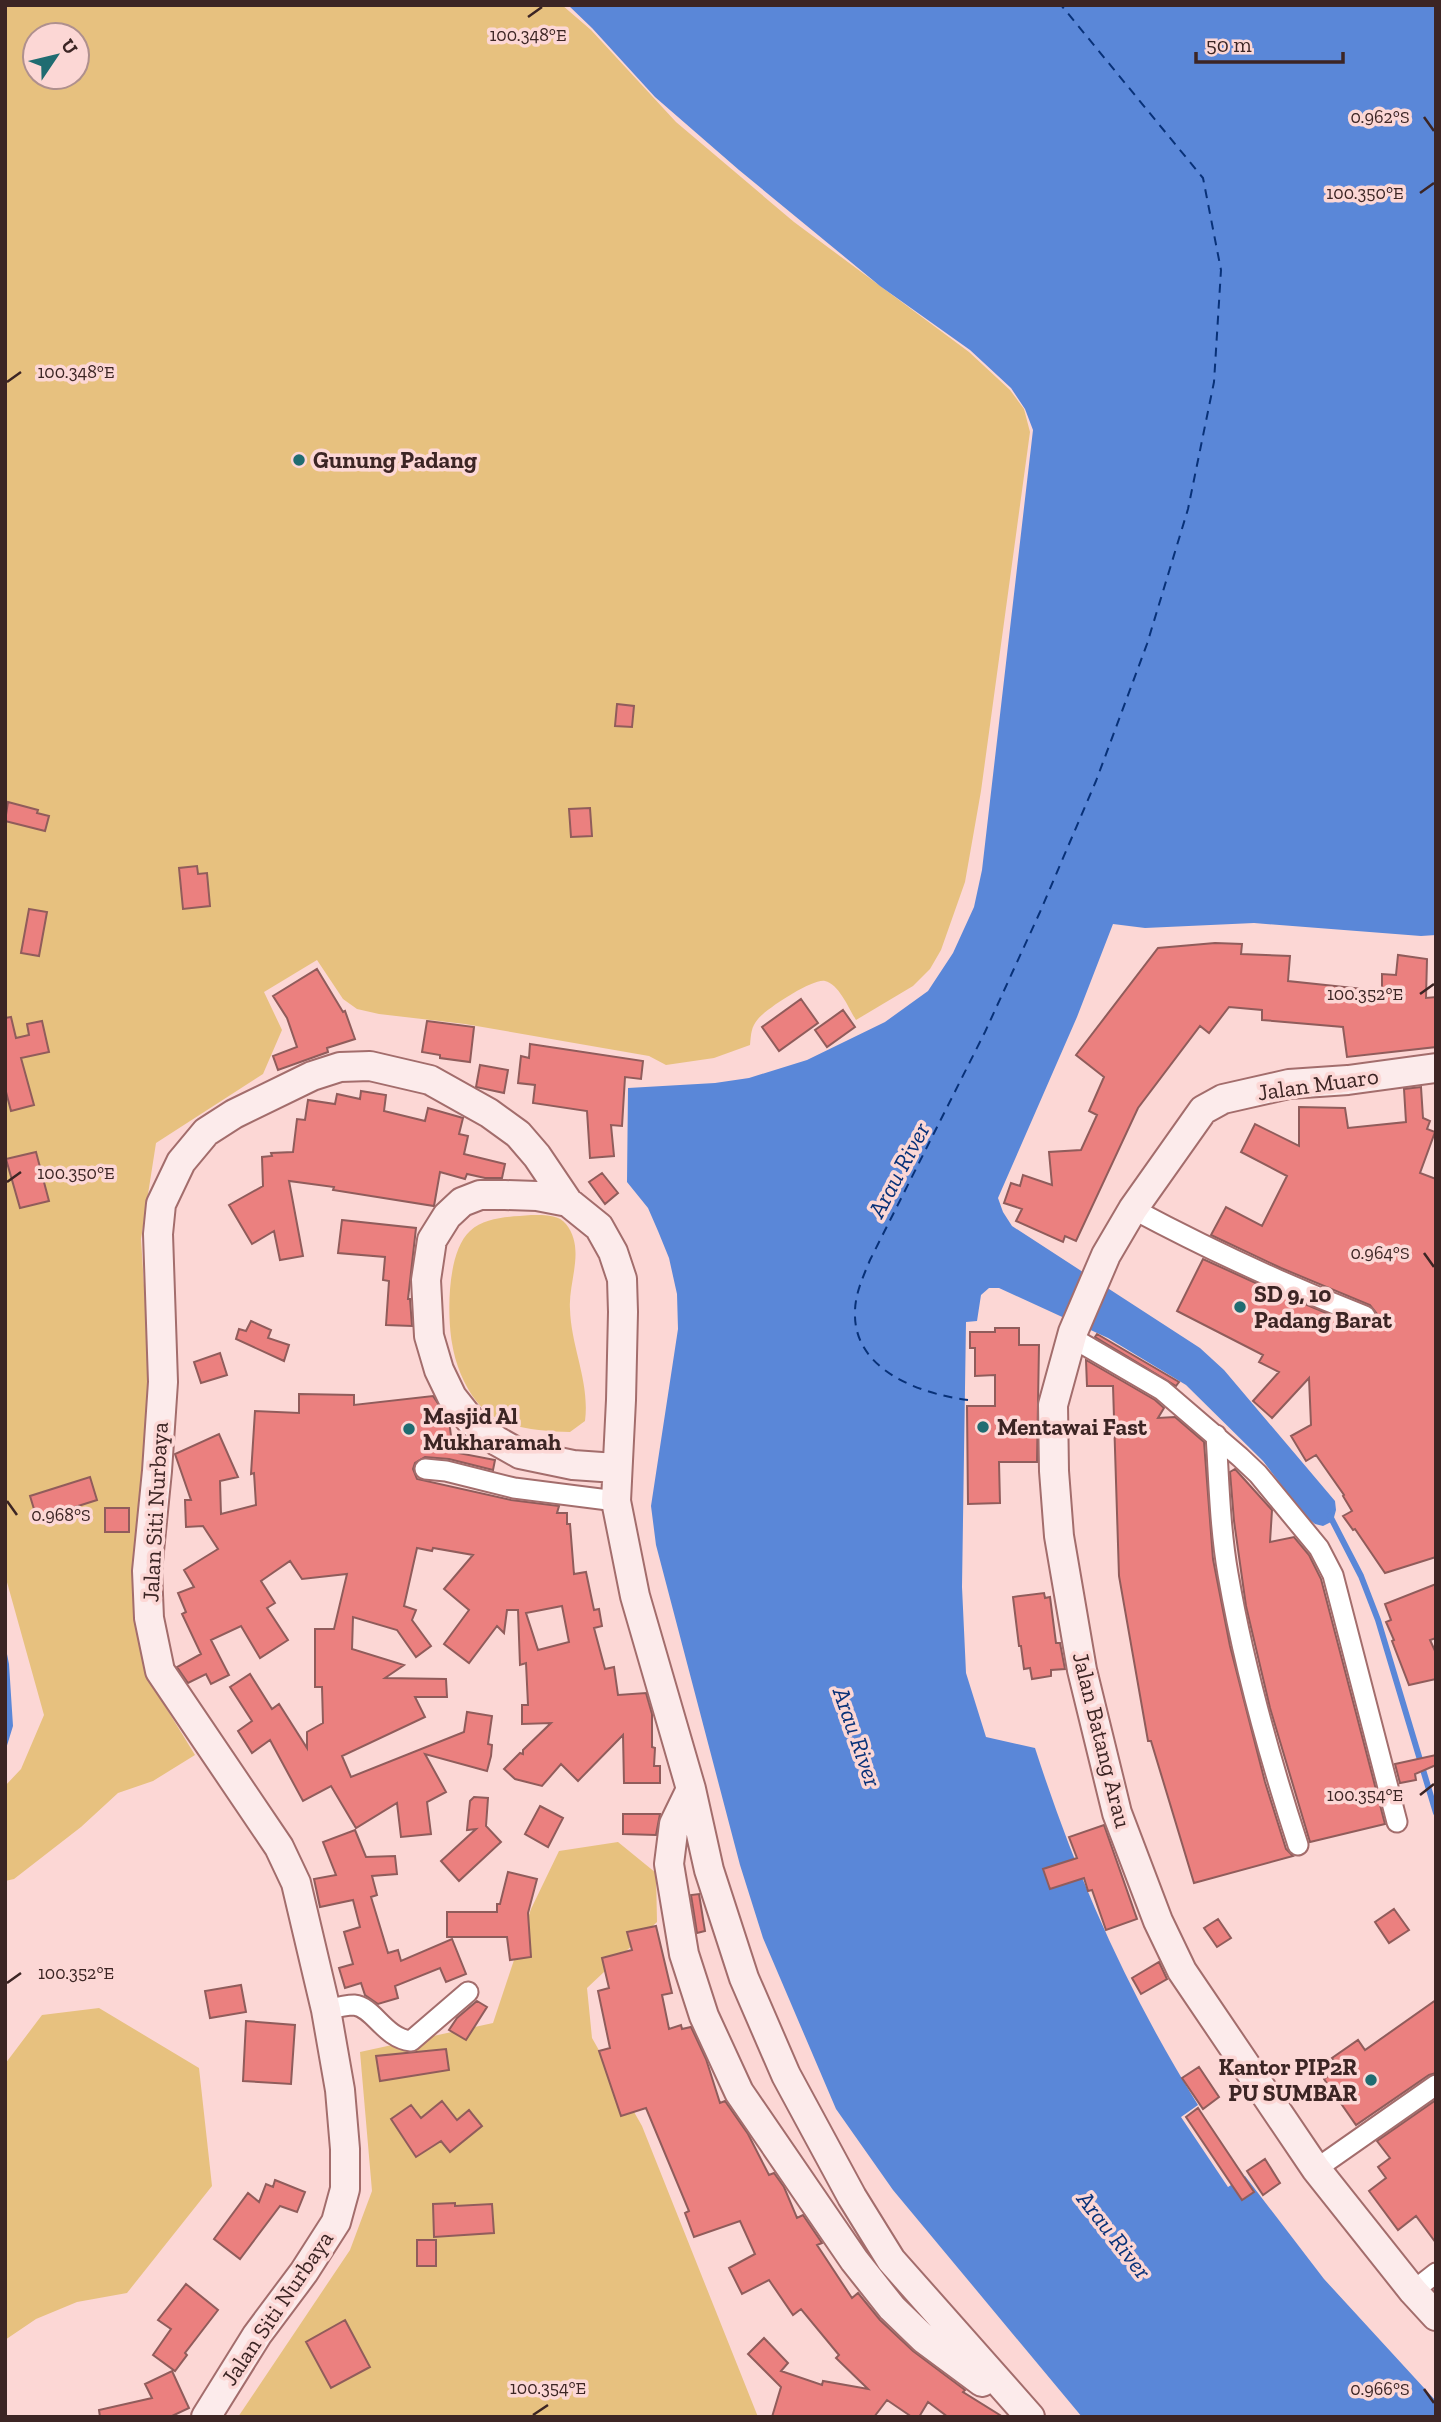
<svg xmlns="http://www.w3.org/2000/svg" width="1441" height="2422" viewBox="0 0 1441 2422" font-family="'Zilla Slab',serif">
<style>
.green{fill:#e7c17f;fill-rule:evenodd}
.water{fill:#5a87d8}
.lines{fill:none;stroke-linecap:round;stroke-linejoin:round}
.stream{stroke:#5a87d8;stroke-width:6}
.ferry{stroke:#083178;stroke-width:2;stroke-dasharray:9 7;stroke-linecap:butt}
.building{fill:#eb807f;stroke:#905c5b;stroke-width:2;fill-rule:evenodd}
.street-casing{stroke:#a36d6c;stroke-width:23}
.secondary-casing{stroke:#a36d6c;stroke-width:32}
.street{stroke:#fff;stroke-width:19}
.secondary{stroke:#fcebeb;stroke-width:28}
.ticks{fill:none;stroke:#3c2524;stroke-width:2.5}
.poi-dot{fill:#206c71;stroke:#fcd7d5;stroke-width:2.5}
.labels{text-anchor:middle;stroke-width:7;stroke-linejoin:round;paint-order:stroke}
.poi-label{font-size:23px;font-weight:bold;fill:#3c2524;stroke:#fcd7d5;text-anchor:start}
.street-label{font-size:23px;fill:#3c2524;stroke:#fcd7d5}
.water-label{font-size:24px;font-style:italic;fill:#083178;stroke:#fcd7d5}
.ticks-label{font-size:18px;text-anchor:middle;fill:#3c2524;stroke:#fcd7d5;stroke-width:7;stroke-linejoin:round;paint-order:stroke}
</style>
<rect width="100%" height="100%" fill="#fcd7d5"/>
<path class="green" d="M 5,5 L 562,5 L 591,30 L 676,122 L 794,222 L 969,352 L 1010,390 L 1024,409 L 1030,432 L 981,791 L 965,882 L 941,950 L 930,969 L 913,986 L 856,1020 C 849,1009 839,984 825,981 C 813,978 766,1009 758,1019 C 751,1027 751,1034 750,1045 L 714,1058 L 666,1065 L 649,1056 L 465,1024 L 379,1014 L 357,1009 L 343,999 L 317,960 L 264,992 L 282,1030 L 263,1074 L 156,1143 L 141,1239 L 149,1363 L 134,1595 L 149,1680 L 195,1755 L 153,1781 L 118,1793 L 81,1827 L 14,1879 L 5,1881 L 5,1786 L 21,1769 L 44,1715 L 5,1575 ZM 35,35 L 77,35 L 77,77 L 35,77 Z
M 531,1215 C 543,1215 558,1214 566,1224 C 586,1249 568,1282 570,1309 C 571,1347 590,1382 585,1421 L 570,1432 C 538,1431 499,1429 477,1402 C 464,1386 455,1363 452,1343 C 447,1314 447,1252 470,1231 C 486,1216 511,1217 531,1215 Z
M 618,1842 L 656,1873 L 657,1922 L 587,1988 L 592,2038 L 642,2126 L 758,2417 L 238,2417 L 350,2250 L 372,2191 L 360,2052 L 493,2023 L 531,1909 L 559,1851 Z
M 99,2008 L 199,2068 L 212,2186 L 127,2293 L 77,2302 L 36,2319 L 5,2340 L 5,2064 L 42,2015 Z"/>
<path class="water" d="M 568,5 L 1436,5 L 1436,935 L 1421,936 L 1254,923 L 1145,928 L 1113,924 L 1077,1017 L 998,1198 L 1003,1212 L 1012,1226 L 1200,1348 L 1224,1370 L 1335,1501 L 1336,1510 L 1333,1521 L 1323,1526 L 1315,1524 L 1305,1516 L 1263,1461 L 1186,1385 L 1108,1338 L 999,1288 L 989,1288 L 981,1295 L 977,1321 L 966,1322 L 962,1587 L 966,1673 L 986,1737 L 1035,1748 C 1076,1875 1127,1991 1198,2105 L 1181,2117 L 1228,2187 L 1245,2176 L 1324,2279 L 1436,2401 L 1436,2417 L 1082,2417 L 893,2190 L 836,2109 L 763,1938 L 740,1865 L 656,1545 L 651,1506 L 678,1329 L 677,1294 L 669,1258 L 658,1231 L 648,1208 L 627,1182 L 628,1088 L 715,1083 L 749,1078 L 807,1060 L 885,1022 L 928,991 L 953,953 L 974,907 L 982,870 L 1033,430 L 1025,409 L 1011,388 L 970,350 L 880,286 L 739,170 L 655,97 L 592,28 Z
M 5,1644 L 9,1664 L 13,1726 L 5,1752 Z"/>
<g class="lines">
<path class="stream" d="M 1330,1516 L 1361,1576 L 1378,1620 L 1436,1813"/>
<path class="ferry" d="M 968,1400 C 920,1394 853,1370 855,1312 C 855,1294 863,1277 870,1260 L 985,1032 L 1040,912 L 1096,781 L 1147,644 L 1188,509 L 1214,382 L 1221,270 L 1203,178 L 1061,5"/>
</g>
<path class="building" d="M 617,704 L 634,706 L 632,727 L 615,726 Z
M 8,802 L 38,810 L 37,813 L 49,816 L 45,831 L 5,821 Z
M 590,808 L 592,836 L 571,837 L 569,809 Z
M 197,866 L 198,874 L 207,873 L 210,906 L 183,909 L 179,868 Z
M 29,909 L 47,912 L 39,956 L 21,953 Z
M 1215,943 L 1242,944 L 1241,954 L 1290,956 L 1288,981 L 1382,991 L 1382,974 L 1396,975 L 1398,955 L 1427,959 L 1426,998 L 1436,997 L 1436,1047 L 1347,1057 L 1343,1027 L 1262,1020 L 1262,1010 L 1229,1007 L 1209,1033 L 1200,1026 L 1138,1108 L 1076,1241 L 1065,1236 L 1063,1242 L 1016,1221 L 1022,1209 L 1004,1203 L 1011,1183 L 1020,1186 L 1023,1175 L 1052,1185 L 1049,1152 L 1081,1150 L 1097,1115 L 1089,1111 L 1104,1077 L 1076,1055 L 1158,948 Z
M 317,969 L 343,1012 L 345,1011 L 355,1039 L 327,1048 L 328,1052 L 278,1070 L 273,1056 L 297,1047 L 287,1018 L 273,996 Z
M 801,999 L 818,1023 L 779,1051 L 762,1027 Z
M 843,1010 L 855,1027 L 827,1047 L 815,1030 Z
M 11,1017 L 16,1038 L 29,1035 L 27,1024 L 42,1021 L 49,1052 L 21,1058 L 34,1105 L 11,1111 L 5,1088 L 5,1018 Z
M 427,1021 L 474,1027 L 470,1062 L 440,1058 L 440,1055 L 422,1052 Z
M 530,1044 L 643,1061 L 641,1079 L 625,1077 L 622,1126 L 611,1125 L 614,1156 L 590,1158 L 587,1111 L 533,1103 L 535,1085 L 518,1083 L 521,1056 L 529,1058 Z
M 480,1065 L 508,1070 L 504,1093 L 476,1087 Z
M 1421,1087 L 1423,1118 L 1430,1121 L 1427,1129 L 1435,1132 L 1420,1173 L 1436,1179 L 1436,1557 L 1385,1573 L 1355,1529 L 1353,1530 L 1343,1516 L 1352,1511 L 1343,1496 L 1344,1495 L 1316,1455 L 1306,1461 L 1291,1436 L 1311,1425 L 1309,1378 L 1272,1418 L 1253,1401 L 1279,1372 L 1259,1362 L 1263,1355 L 1177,1311 L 1203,1259 L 1271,1290 L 1360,1327 L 1367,1328 L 1373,1325 L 1377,1314 L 1370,1305 L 1281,1268 L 1211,1235 L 1226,1207 L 1262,1226 L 1287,1176 L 1241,1152 L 1255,1124 L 1299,1146 L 1299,1107 L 1345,1108 L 1348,1128 L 1406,1122 L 1404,1089 Z
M 361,1091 L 386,1095 L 384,1111 L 425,1121 L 428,1108 L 463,1118 L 459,1134 L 468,1136 L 464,1154 L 505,1164 L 502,1178 L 485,1178 L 467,1174 L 465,1179 L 440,1172 L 434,1206 L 333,1190 L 334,1187 L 289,1181 L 303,1256 L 280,1260 L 274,1231 L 252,1244 L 229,1205 L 263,1186 L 262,1157 L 272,1156 L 271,1153 L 293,1152 L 297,1119 L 305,1120 L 308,1100 L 335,1104 L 337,1094 L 360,1099 Z
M 36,1152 L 49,1201 L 20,1208 L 6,1159 Z
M 602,1173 L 618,1193 L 605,1204 L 589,1182 Z
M 342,1220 L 416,1228 L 408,1299 L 410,1299 L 412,1326 L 386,1325 L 389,1281 L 383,1280 L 385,1257 L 338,1253 Z
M 251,1321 L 271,1330 L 268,1338 L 289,1345 L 284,1361 L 236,1339 L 239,1329 L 246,1331 Z
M 995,1328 L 1019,1328 L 1019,1345 L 1039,1345 L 1037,1462 L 999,1462 L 1000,1503 L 968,1504 L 967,1406 L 995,1406 L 995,1375 L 975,1376 L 975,1348 L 970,1348 L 970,1332 L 995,1332 Z
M 1097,1334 L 1179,1382 L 1176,1386 L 1095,1337 Z
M 220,1353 L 227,1375 L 201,1383 L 194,1362 Z
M 1086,1360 L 1155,1400 L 1164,1408 L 1158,1418 L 1175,1417 L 1204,1442 L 1213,1559 L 1230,1646 L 1265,1782 L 1286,1849 L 1293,1856 L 1194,1883 L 1151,1741 L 1148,1741 L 1119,1576 L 1113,1386 L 1087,1386 Z
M 299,1394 L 354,1395 L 354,1405 L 433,1396 L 449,1420 L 453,1452 L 495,1460 L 493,1470 L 449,1459 L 425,1457 L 415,1463 L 413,1469 L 417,1479 L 511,1500 L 559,1506 L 557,1513 L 567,1513 L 567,1524 L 570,1524 L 574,1574 L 586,1572 L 594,1610 L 599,1609 L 602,1626 L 594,1628 L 605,1669 L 614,1667 L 618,1695 L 646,1693 L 652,1714 L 652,1747 L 655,1748 L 654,1766 L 660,1766 L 660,1783 L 624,1783 L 623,1735 L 578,1781 L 561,1764 L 542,1786 L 515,1779 L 504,1769 L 520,1753 L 523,1754 L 523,1750 L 551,1723 L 522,1724 L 522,1705 L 528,1705 L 526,1663 L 520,1665 L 518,1610 L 507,1610 L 504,1633 L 497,1626 L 469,1663 L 444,1644 L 469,1610 L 444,1589 L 473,1555 L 433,1548 L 432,1551 L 417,1548 L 404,1606 L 416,1610 L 412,1620 L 431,1646 L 416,1657 L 397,1630 L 353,1617 L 352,1649 L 404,1665 L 385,1678 L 446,1679 L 447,1697 L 415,1697 L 425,1717 L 342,1756 L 351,1777 L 464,1732 L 467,1712 L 492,1716 L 488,1744 L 492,1745 L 491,1756 L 487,1771 L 425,1754 L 446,1792 L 427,1802 L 431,1834 L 401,1837 L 397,1803 L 356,1828 L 331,1786 L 303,1801 L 270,1740 L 252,1753 L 238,1731 L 252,1721 L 230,1687 L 250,1674 L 272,1709 L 279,1704 L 307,1748 L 307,1732 L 323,1723 L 322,1687 L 315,1687 L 315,1629 L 334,1629 L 347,1574 L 302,1579 L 290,1561 L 261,1581 L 275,1603 L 267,1608 L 288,1640 L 260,1658 L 241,1626 L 211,1640 L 229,1675 L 211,1684 L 206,1674 L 188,1683 L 177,1667 L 201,1654 L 182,1614 L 186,1612 L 178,1593 L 194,1587 L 184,1570 L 218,1549 L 203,1526 L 186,1527 L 185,1500 L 191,1500 L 175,1454 L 219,1434 L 238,1477 L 220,1481 L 221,1514 L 256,1505 L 254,1473 L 251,1474 L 255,1411 L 299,1413 ZM 562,1606 L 569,1642 L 538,1650 L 526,1613 Z
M 1235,1469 L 1272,1510 L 1270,1542 L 1294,1537 L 1309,1555 L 1321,1579 L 1385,1824 L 1310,1842 L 1270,1708 L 1246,1606 L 1234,1521 L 1230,1472 Z
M 90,1477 L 97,1500 L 37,1519 L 30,1496 Z
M 105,1508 L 129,1508 L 129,1532 L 105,1532 Z
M 1436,1584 L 1436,1638 L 1430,1640 L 1436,1653 L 1436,1679 L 1409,1685 L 1392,1641 L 1394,1640 L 1386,1622 L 1391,1620 L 1385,1604 Z
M 1044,1593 L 1045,1598 L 1050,1597 L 1056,1643 L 1060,1643 L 1065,1669 L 1051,1670 L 1051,1676 L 1032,1679 L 1030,1668 L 1024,1669 L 1021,1646 L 1019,1646 L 1013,1597 Z
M 1436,1755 L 1436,1765 L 1415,1774 L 1416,1780 L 1400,1783 L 1395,1764 Z
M 474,1797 L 488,1798 L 486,1826 L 501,1842 L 459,1881 L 441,1861 L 476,1829 L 467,1830 L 470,1801 Z
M 540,1806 L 563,1818 L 548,1847 L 525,1834 Z
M 623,1814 L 660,1814 L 656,1835 L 623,1834 Z
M 1104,1825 L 1137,1919 L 1106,1930 L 1092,1890 L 1088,1891 L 1084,1878 L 1050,1889 L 1043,1869 L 1077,1858 L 1069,1837 Z
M 355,1830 L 366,1857 L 395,1856 L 397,1874 L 372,1876 L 377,1895 L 371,1897 L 388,1953 L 398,1950 L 401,1961 L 452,1939 L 466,1974 L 446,1982 L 440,1968 L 395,1986 L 398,1998 L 378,2004 L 365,1995 L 361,1983 L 345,1988 L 339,1968 L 353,1964 L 344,1932 L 360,1927 L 353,1900 L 320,1907 L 314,1879 L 336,1875 L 323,1842 Z
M 508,1872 L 537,1879 L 528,1913 L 531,1957 L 510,1960 L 507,1937 L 447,1937 L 447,1912 L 497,1912 L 497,1904 L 500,1904 Z
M 699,1894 L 705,1931 L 697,1933 L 691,1895 Z
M 1394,1909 L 1409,1930 L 1389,1943 L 1375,1922 Z
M 1218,1919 L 1231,1938 L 1217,1947 L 1204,1928 Z
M 656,1926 L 672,1993 L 662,1995 L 669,2029 L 681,2025 L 682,2029 L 691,2027 L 706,2059 L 720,2103 L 725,2101 L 748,2134 L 769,2175 L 774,2173 L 784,2187 L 797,2218 L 803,2215 L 822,2243 L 817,2245 L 852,2298 L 858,2293 L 880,2320 L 913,2351 L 965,2390 L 963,2392 L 1003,2417 L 948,2417 L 928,2402 L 919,2417 L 912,2417 L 887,2400 L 874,2417 L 772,2417 L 781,2387 L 748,2354 L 764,2338 L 788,2363 L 781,2371 L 822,2385 L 823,2381 L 868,2389 L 836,2358 L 839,2355 L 801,2309 L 793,2315 L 769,2280 L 742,2294 L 729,2268 L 755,2254 L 740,2221 L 694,2237 L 685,2213 L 689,2211 L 646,2108 L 621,2116 L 599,2051 L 610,2048 L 598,1991 L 609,1988 L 602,1958 L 632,1950 L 627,1932 Z
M 1159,1962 L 1167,1979 L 1141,1994 L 1132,1978 Z
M 241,1985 L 246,2012 L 210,2018 L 205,1991 Z
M 1436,2000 L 1436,2073 L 1429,2075 L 1356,2125 L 1324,2079 L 1339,2068 L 1332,2058 L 1358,2040 L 1365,2050 Z
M 477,2001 L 487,2007 L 466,2040 L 449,2030 L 457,2018 Z
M 246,2021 L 295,2025 L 291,2084 L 243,2081 Z
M 446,2049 L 449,2070 L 380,2081 L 376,2056 Z
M 1199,2067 L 1219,2097 L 1203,2109 L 1182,2078 Z
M 1436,2100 L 1436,2243 L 1416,2216 L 1398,2230 L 1369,2191 L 1386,2178 L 1378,2167 L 1390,2158 L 1377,2141 Z
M 442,2101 L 457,2120 L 469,2110 L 482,2126 L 450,2152 L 441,2141 L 416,2157 L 391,2119 L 411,2105 L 421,2118 Z
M 1198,2108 L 1254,2192 L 1242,2200 L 1186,2117 Z
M 1265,2159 L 1280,2183 L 1263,2195 L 1247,2171 Z
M 275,2180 L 305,2192 L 297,2212 L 280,2206 L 240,2259 L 214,2239 L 248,2193 L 259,2202 L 266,2184 L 273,2187 Z
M 455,2203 L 455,2206 L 492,2204 L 494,2233 L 434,2237 L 433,2204 Z
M 417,2240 L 436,2240 L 436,2266 L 417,2266 Z
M 186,2284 L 218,2310 L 185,2353 L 187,2355 L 175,2371 L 153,2355 L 171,2329 L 158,2320 Z
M 345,2320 L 370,2367 L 331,2388 L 306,2342 Z
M 172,2371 L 189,2408 L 170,2417 L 100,2417 L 99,2410 L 152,2398 L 145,2384 Z"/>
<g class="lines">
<g class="street-casing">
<path id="street" d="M 1133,1209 C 1208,1249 1285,1285 1365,1316
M 1071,1337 L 1162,1390 L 1240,1457 L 1258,1474 L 1319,1548 L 1333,1575 L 1397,1822
M 1216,1435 C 1219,1481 1220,1529 1228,1574 C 1244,1667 1269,1756 1298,1845
M 425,1469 L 446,1471 L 514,1488 L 616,1501
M 326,2010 C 334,2008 345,2005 354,2005 C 374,2007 384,2038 411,2041 L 468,1992
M 1316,2169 L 1436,2085
M 1413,2291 L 1436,2273"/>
</g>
<g class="secondary-casing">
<path id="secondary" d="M 1436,1068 L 1348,1080 L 1289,1084 L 1223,1099 L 1203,1110 L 1133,1209 L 1106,1255 L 1073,1332 L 1053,1405 L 1054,1471 L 1059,1536 L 1082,1670 L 1117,1813 L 1158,1921 L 1182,1971 L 1316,2169 L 1413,2291 L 1436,2316
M 616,1468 L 573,1465 L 520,1454 L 497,1441 L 471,1421 L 452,1397 L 439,1370 L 429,1336 L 426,1280 L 432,1240 L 447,1216 L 462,1202 L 480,1195 L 505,1195 L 537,1196 L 568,1202 L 599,1227 L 613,1252 L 622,1279 L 623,1312 L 621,1400 L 616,1501 L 635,1596 L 691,1789 L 709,1870 L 744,1978 L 786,2075 L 852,2197 L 891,2260 L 1030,2417
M 691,1789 L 674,1824 L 669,1864 L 684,1954 L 704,2016 L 739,2092 L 854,2260 L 892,2308 L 924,2339 L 982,2382
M 206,2417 L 257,2335 L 304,2272 L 336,2222 L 345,2189 L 345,2149 L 340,2090 L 326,2010 L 296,1883 L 279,1847 L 160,1671 L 149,1618 L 147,1571 L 157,1471 L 163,1382 L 158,1234 L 161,1204 L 181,1162 L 206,1132 L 234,1114 L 312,1076 L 340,1067 L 370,1066 L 430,1080 L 489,1113 L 518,1134 L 537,1156 L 568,1202"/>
</g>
<use href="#street" class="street"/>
<use href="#secondary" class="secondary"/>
</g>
<path class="ticks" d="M 528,17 L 542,7M 1424,117 L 1434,131M 1420,193 L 1434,183M 7,382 L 21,372M 1420,994 L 1434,984M 7,1182 L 21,1172M 1424,1253 L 1434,1267M 7,1501 L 17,1515M 1420,1795 L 1434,1784M 7,1983 L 21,1973M 1424,2389 L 1434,2403M 533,2415 L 548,2405"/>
<g class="poi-dot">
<circle cx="299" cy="460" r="7"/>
<circle cx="1240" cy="1307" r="7"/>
<circle cx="983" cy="1427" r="7"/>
<circle cx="409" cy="1429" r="7"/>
<circle cx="1371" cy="2080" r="7"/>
</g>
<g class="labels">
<g class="poi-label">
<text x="313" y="468">Gunung Padang</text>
<text x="1254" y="1302">SD 9, 10<tspan x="1254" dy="26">Padang Barat</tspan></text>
<text x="423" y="1424">Masjid Al<tspan x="423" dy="26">Mukharamah</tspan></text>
<text x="997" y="1435">Mentawai Fast</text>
<text x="1357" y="2075" text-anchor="end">Kantor PIP2R<tspan x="1357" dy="26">PU SUMBAR</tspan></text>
</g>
<g class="street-label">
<text transform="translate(1318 1084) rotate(-8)" y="8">Jalan Muaro</text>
<text transform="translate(155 1512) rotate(-87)" y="8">Jalan Siti Nurbaya</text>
<text transform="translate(1102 1740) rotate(76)" y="8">Jalan Batang Arau</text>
<text transform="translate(277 2308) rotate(-56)" y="8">Jalan Siti Nurbaya</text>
</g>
<g class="water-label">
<text transform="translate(899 1170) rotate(-62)" y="8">Arau River</text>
<text transform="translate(857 1737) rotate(71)" y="8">Arau River</text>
<text transform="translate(1114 2235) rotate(52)" y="8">Arau River</text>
</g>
</g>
<g class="ticks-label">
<text x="528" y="41">100.348°E</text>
<text x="1380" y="123">0.962°S</text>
<text x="1365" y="199">100.350°E</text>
<text x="76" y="378">100.348°E</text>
<text x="1365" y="1000">100.352°E</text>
<text x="76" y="1179">100.350°E</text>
<text x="1380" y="1259">0.964°S</text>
<text x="61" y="1521">0.968°S</text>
<text x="1365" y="1801">100.354°E</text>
<text x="76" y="1979">100.352°E</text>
<text x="548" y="2394">100.354°E</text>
<text x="1380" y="2395">0.966°S</text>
</g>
<rect width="1441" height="2422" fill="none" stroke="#3c2524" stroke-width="14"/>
<g transform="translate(56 56) rotate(55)"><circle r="33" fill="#fcd7d5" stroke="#af908e" stroke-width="2"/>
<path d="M0-5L12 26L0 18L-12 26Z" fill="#206c71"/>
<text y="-10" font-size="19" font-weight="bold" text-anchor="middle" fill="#3c2524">U</text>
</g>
<path d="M1196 52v10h147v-10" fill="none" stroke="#3c2524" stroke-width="3.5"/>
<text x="1206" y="52" font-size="21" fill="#3c2524" stroke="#fcd7d5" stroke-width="5" paint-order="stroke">50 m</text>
</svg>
